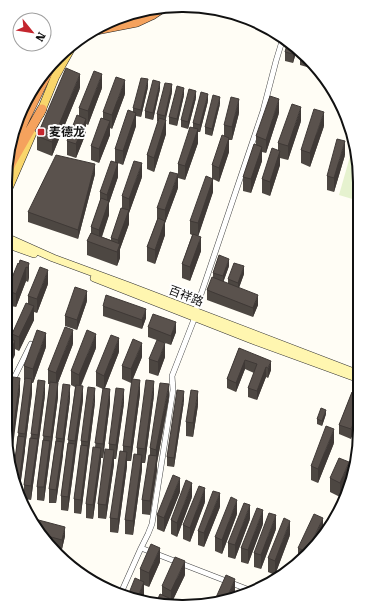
<svg xmlns="http://www.w3.org/2000/svg" width="365" height="612" viewBox="0 0 365 612" font-family="'Roboto Serif','Noto Sans SC',serif">
<style>
.pitch{fill:#e6f2cf}
.lines{fill:none;stroke-linecap:round;stroke-linejoin:round}
.street-casing{stroke:#444;stroke-width:6}
.secondary-casing{stroke:#333;stroke-width:8}
.primary-casing{stroke:#222;stroke-width:9}
.highway-casing{stroke:#222;stroke-width:10}
.street{stroke:#fff;stroke-width:5}
.secondary{stroke:#fff6b0;stroke-width:7}
.primary{stroke:#f9d66b;stroke-width:8}
.highway{stroke:#f5a25d;stroke-width:9}
.wall{fill:#4d4742}
.shaded-wall{fill:#3f3936}
.building{fill:#5a524d;stroke:#3f3936}
.poi-dot{fill:#c4262e;stroke:#fff;stroke-width:1.5}
.labels{text-anchor:middle;stroke-width:4;stroke-linejoin:round;paint-order:stroke}
.poi-label{font-size:12px;font-weight:bold;fill:#111;stroke:#fff;text-anchor:start}
.street-label{font-size:12px;fill:#111;stroke:#fff}
.rim{fill:none;stroke:#111;stroke-width:2}
</style>
<rect width="100%" height="100%" fill="#fffdf5"/>
<path class="pitch" d="M 351,153 L 355,154 L 360,171 L 359,201 L 339,195 Z"/>
<g class="lines">
<g class="street-casing">
<path id="street" d="M 5,385 L 10,386 L 31,344
M 141,548 L 148,534 L 152,524 L 173,390 L 172,376 L 195,317 L 195,312 L 263,111 L 276,61 L 283,38
M 120,595 L 141,548 L 252,591"/>
</g>
<g class="secondary-casing">
<path id="secondary" d="M 6,237 L 53,258 L 129,286 L 359,374
M 6,244 L 34,254
M 94,278 L 252,340 L 359,379"/>
</g>
<g class="primary-casing">
<path id="primary" d="M 40,114 L 55,77 L 70,50
M 6,194 L 32,134"/>
</g>
<g class="highway-casing">
<path id="highway" d="M 91,31 L 137,22 L 152,15 L 164,7
M 18,116 L 19,114
M 6,160 L 27,115 L 51,66
M 6,174 L 13,160 L 42,109"/>
</g>
<use href="#street" class="street"/>
<use href="#secondary" class="secondary"/>
<use href="#primary" class="primary"/>
<use href="#highway" class="highway"/>
</g>
<path class="wall" d="M 290,42 L 297,49 L 293,63 L 285,61 L 285,52 Z
M 301,53 L 308,62 L 307,67 L 300,65 L 300,56 Z
M 148,87 L 141,117 L 136,116 L 136,126 L 123,165 L 118,163 L 118,177 L 109,203 L 109,215 L 102,237 L 111,240 L 111,238 L 122,208 L 122,196 L 142,177 L 129,213 L 129,224 L 120,249 L 120,258 L 117,266 L 87,255 L 87,241 L 91,233 L 91,227 L 100,201 L 100,192 L 115,162 L 115,149 L 133,112 L 133,108 Z
M 80,88 L 52,156 L 37,150 L 37,136 Z
M 102,88 L 88,125 L 86,124 L 86,133 L 76,158 L 67,155 L 67,141 L 79,116 L 79,108 Z
M 160,89 L 153,120 L 145,118 L 145,111 Z
M 172,92 L 165,120 L 166,134 L 154,172 L 147,169 L 147,155 L 158,122 L 157,121 L 157,114 Z
M 125,94 L 112,129 L 110,128 L 110,135 L 99,163 L 91,160 L 91,146 L 103,118 L 103,112 Z
M 184,95 L 177,126 L 169,124 L 169,117 Z
M 196,98 L 188,129 L 181,127 L 181,120 Z
M 208,101 L 200,132 L 198,132 L 198,143 L 185,180 L 178,178 L 178,164 L 193,128 L 193,123 Z
M 220,104 L 212,136 L 205,134 L 205,127 Z
M 239,113 L 232,140 L 229,140 L 229,152 L 219,182 L 213,179 L 213,192 L 198,236 L 201,251 L 190,281 L 182,278 L 182,264 L 192,235 L 190,234 L 190,221 L 212,178 L 212,165 L 224,136 L 224,125 Z
M 279,113 L 266,153 L 262,152 L 262,161 L 251,193 L 243,191 L 243,177 L 256,145 L 256,136 Z
M 301,121 L 288,160 L 280,158 L 280,165 L 270,196 L 262,193 L 262,179 L 278,150 L 278,143 Z
M 324,126 L 310,167 L 301,163 L 301,150 Z
M 345,155 L 334,192 L 327,190 L 327,176 Z
M 95,174 L 78,239 L 28,222 L 28,212 Z
M 178,188 L 165,223 L 165,235 L 155,264 L 147,261 L 147,247 L 157,220 L 157,208 Z
M 6,251 L 9,257 L 11,271 L 9,277 L 6,276 Z
M 29,263 L 29,277 L 28,282 L 26,281 L 16,307 L 11,306 L 11,317 L 7,302 L 7,290 Z
M 229,266 L 223,282 L 228,284 L 228,279 L 244,274 L 239,288 L 258,305 L 253,317 L 207,300 L 207,290 L 213,278 L 213,273 Z
M 48,284 L 37,313 L 34,312 L 34,320 L 19,351 L 15,349 L 15,355 L 12,339 L 12,334 L 28,304 L 28,296 Z
M 87,301 L 77,330 L 65,326 L 65,316 Z
M 103,306 L 146,318 L 142,329 L 103,316 Z
M 148,327 L 176,332 L 171,345 L 148,337 Z
M 73,344 L 58,383 L 58,397 L 44,501 L 37,500 L 37,487 L 50,384 L 48,384 L 48,370 Z
M 46,347 L 33,383 L 32,383 L 32,393 L 19,495 L 14,486 L 13,475 L 25,380 L 24,380 L 24,366 Z
M 96,348 L 81,386 L 83,400 L 68,511 L 61,510 L 61,496 L 68,443 L 75,387 L 71,385 L 71,371 Z
M 239,348 L 271,370 L 268,378 L 266,377 L 257,400 L 248,397 L 248,388 L 254,373 L 245,369 L 236,392 L 227,388 L 227,379 Z
M 119,352 L 105,388 L 110,403 L 103,458 L 101,458 L 93,519 L 86,518 L 86,504 L 95,447 L 103,389 L 96,386 L 96,372 Z
M 142,357 L 133,379 L 140,394 L 131,461 L 127,461 L 127,466 L 118,533 L 110,532 L 110,518 L 123,451 L 123,446 L 132,381 L 131,383 L 122,379 L 122,366 Z
M 165,357 L 158,376 L 149,373 L 149,359 Z
M 20,392 L 12,446 L 11,464 L 5,431 Z
M 352,392 L 351,439 L 339,434 L 339,425 Z
M 45,395 L 31,500 L 24,499 L 24,485 L 31,434 Z
M 154,395 L 145,463 L 142,463 L 142,469 L 133,535 L 125,534 L 125,520 L 137,454 L 137,448 Z
M 169,398 L 157,463 L 157,470 L 150,515 L 142,514 L 142,500 L 150,456 L 150,448 Z
M 70,399 L 56,503 L 49,503 L 49,489 L 56,438 Z
M 184,401 L 174,467 L 167,466 L 167,457 Z
M 95,402 L 81,514 L 74,513 L 74,499 L 81,447 L 81,441 Z
M 124,403 L 116,459 L 114,459 L 114,464 L 106,519 L 98,518 L 98,504 L 109,450 L 109,444 Z
M 198,405 L 193,437 L 186,436 L 186,422 Z
M 326,414 L 322,426 L 317,424 L 317,419 Z
M 334,443 L 318,483 L 311,480 L 311,466 Z
M 349,476 L 340,497 L 330,492 L 330,478 Z
M 180,492 L 164,532 L 157,529 L 157,515 Z
M 192,497 L 177,537 L 171,534 L 171,520 Z
M 205,502 L 190,542 L 183,539 L 183,525 Z
M 220,507 L 204,547 L 198,545 L 198,531 Z
M 237,514 L 222,554 L 215,551 L 215,537 Z
M 31,518 L 65,536 L 62,549 L 51,547 L 42,537 Z
M 250,519 L 235,559 L 228,557 L 228,543 Z
M 263,524 L 248,564 L 241,562 L 241,548 Z
M 276,529 L 261,569 L 254,567 L 254,553 Z
M 323,532 L 318,543 L 299,562 L 298,562 L 298,548 Z
M 290,535 L 275,575 L 268,572 L 268,558 Z
M 160,562 L 149,587 L 144,585 L 144,596 L 140,580 L 140,569 Z
M 185,575 L 171,604 L 169,604 L 169,605 L 162,595 L 162,586 Z"/>
<path class="shaded-wall" d="M 295,47 L 297,49 L 293,63 L 293,54 Z
M 80,74 L 80,88 L 52,156 L 52,142 Z
M 102,74 L 102,88 L 88,125 L 88,111 Z
M 148,79 L 148,87 L 141,117 L 141,110 Z
M 125,80 L 125,94 L 112,129 L 112,115 Z
M 160,82 L 160,89 L 153,120 L 153,113 Z
M 172,84 L 172,92 L 165,123 L 165,116 Z
M 184,88 L 184,95 L 177,126 L 177,119 Z
M 196,91 L 196,98 L 188,129 L 188,122 Z
M 208,94 L 208,101 L 200,132 L 200,125 Z
M 220,97 L 220,104 L 212,136 L 212,129 Z
M 239,99 L 239,113 L 232,140 L 232,127 Z
M 279,99 L 279,113 L 266,153 L 266,140 Z
M 301,107 L 301,121 L 288,160 L 288,146 Z
M 324,112 L 324,126 L 310,167 L 310,153 Z
M 136,113 L 136,126 L 123,165 L 123,151 Z
M 86,119 L 86,133 L 76,158 L 76,144 Z
M 166,120 L 166,134 L 154,172 L 154,158 Z
M 110,121 L 110,135 L 99,163 L 99,149 Z
M 198,129 L 198,143 L 185,180 L 185,166 Z
M 229,138 L 229,152 L 219,182 L 219,168 Z
M 345,141 L 345,155 L 334,192 L 334,178 Z
M 262,147 L 262,161 L 251,193 L 251,179 Z
M 280,151 L 280,165 L 270,196 L 270,182 Z
M 118,163 L 118,177 L 109,203 L 109,215 L 99,244 L 99,230 L 107,207 L 107,195 Z
M 142,163 L 142,177 L 129,213 L 129,199 Z
M 95,164 L 95,174 L 78,239 L 78,230 Z
M 178,174 L 178,188 L 165,223 L 165,235 L 155,264 L 155,250 L 165,222 L 165,210 Z
M 213,179 L 213,192 L 198,237 L 198,223 Z
M 129,210 L 129,224 L 120,249 L 120,258 L 117,266 L 117,252 L 118,248 L 118,240 Z
M 201,237 L 201,251 L 190,281 L 190,267 Z
M 9,252 L 9,262 L 11,257 L 11,271 L 9,277 L 9,263 L 7,256 Z
M 229,259 L 229,266 L 223,283 L 223,276 Z
M 29,263 L 29,277 L 28,282 L 28,268 Z
M 244,266 L 244,274 L 238,290 L 238,283 Z
M 26,267 L 26,281 L 16,307 L 16,294 Z
M 48,270 L 48,284 L 37,313 L 37,299 Z
M 87,291 L 87,301 L 77,330 L 77,320 Z
M 258,295 L 258,305 L 253,317 L 253,308 Z
M 11,303 L 11,317 L 6,330 L 6,316 Z
M 34,306 L 34,320 L 19,351 L 19,337 Z
M 146,309 L 146,318 L 142,329 L 142,320 Z
M 176,322 L 176,332 L 171,345 L 171,336 Z
M 73,330 L 73,344 L 58,383 L 58,397 L 51,451 L 51,437 L 56,387 L 56,373 Z
M 46,333 L 46,347 L 33,383 L 33,369 Z
M 96,334 L 96,348 L 79,389 L 79,375 Z
M 119,338 L 119,352 L 104,390 L 104,376 Z
M 15,341 L 15,355 L 5,376 L 5,362 Z
M 142,343 L 142,357 L 131,383 L 131,369 Z
M 165,343 L 165,357 L 158,376 L 158,362 Z
M 245,360 L 245,369 L 236,392 L 236,383 Z
M 271,361 L 271,370 L 268,378 L 268,368 Z
M 266,367 L 266,377 L 257,400 L 257,391 Z
M 20,378 L 20,392 L 13,446 L 13,432 Z
M 32,379 L 32,393 L 25,448 L 25,434 Z
M 140,380 L 140,394 L 131,461 L 131,447 Z
M 45,381 L 45,395 L 31,500 L 31,486 Z
M 154,381 L 154,395 L 145,463 L 145,449 Z
M 169,384 L 169,398 L 157,463 L 157,470 L 150,515 L 150,501 L 156,458 L 156,450 Z
M 70,385 L 70,399 L 63,453 L 63,439 Z
M 83,386 L 83,400 L 75,455 L 75,441 Z
M 95,388 L 95,402 L 81,514 L 81,500 Z
M 110,389 L 110,403 L 103,458 L 103,444 Z
M 124,389 L 124,403 L 116,459 L 116,445 Z
M 184,391 L 184,401 L 174,467 L 174,458 Z
M 198,391 L 198,405 L 193,437 L 193,423 Z
M 359,409 L 359,419 L 351,439 L 351,429 Z
M 326,410 L 326,414 L 322,426 L 322,421 Z
M 334,429 L 334,443 L 318,483 L 318,469 Z
M 12,436 L 12,450 L 11,464 L 10,457 Z
M 25,437 L 25,451 L 19,495 L 19,483 Z
M 50,441 L 50,455 L 44,501 L 44,487 Z
M 63,442 L 63,456 L 56,503 L 56,490 Z
M 75,444 L 75,458 L 68,511 L 68,497 Z
M 101,448 L 101,462 L 93,519 L 93,505 Z
M 114,450 L 114,464 L 106,519 L 106,505 Z
M 127,452 L 127,466 L 118,533 L 118,519 Z
M 142,455 L 142,469 L 133,535 L 133,521 Z
M 349,462 L 349,476 L 340,497 L 340,483 Z
M 180,478 L 180,492 L 164,532 L 164,518 Z
M 192,483 L 192,497 L 177,537 L 177,523 Z
M 205,488 L 205,502 L 190,542 L 190,528 Z
M 220,493 L 220,507 L 204,547 L 204,533 Z
M 237,500 L 237,514 L 222,554 L 222,540 Z
M 250,505 L 250,519 L 235,559 L 235,545 Z
M 263,510 L 263,524 L 248,564 L 248,550 Z
M 276,515 L 276,529 L 261,569 L 261,555 Z
M 323,518 L 323,532 L 318,543 L 307,554 L 307,552 Z
M 290,521 L 290,535 L 275,575 L 275,561 Z
M 65,527 L 65,536 L 62,549 L 62,540 Z
M 160,548 L 160,562 L 149,587 L 149,573 Z
M 185,561 L 185,575 L 171,604 L 171,591 Z
M 235,579 L 235,593 L 233,599 L 226,600 Z
M 144,582 L 144,596 L 142,600 L 137,599 Z
M 169,598 L 169,605 L 167,604 Z"/>
<path class="building" d="M 288,41 L 290,42 L 295,47 L 293,54 L 285,52 Z
M 66,68 L 80,74 L 52,142 L 37,136 Z
M 94,71 L 102,74 L 88,111 L 79,108 Z
M 116,77 L 125,80 L 112,115 L 103,112 Z
M 141,78 L 148,79 L 141,110 L 133,108 Z
M 153,80 L 160,82 L 153,113 L 145,111 Z
M 165,83 L 172,84 L 165,116 L 157,114 Z
M 177,86 L 184,88 L 177,119 L 169,117 Z
M 189,89 L 196,91 L 188,122 L 181,120 Z
M 201,92 L 208,94 L 200,125 L 193,123 Z
M 213,95 L 220,97 L 212,129 L 205,127 Z
M 270,96 L 279,99 L 266,140 L 256,136 Z
M 231,97 L 239,99 L 232,127 L 224,125 Z
M 292,104 L 301,107 L 288,146 L 278,143 Z
M 314,109 L 324,112 L 310,153 L 301,150 Z
M 128,110 L 136,113 L 123,151 L 115,149 Z
M 77,115 L 86,119 L 76,144 L 67,141 Z
M 101,118 L 110,121 L 99,149 L 91,146 Z
M 159,118 L 166,120 L 154,158 L 147,155 Z
M 190,127 L 198,129 L 185,166 L 178,164 Z
M 222,135 L 229,138 L 219,168 L 212,165 Z
M 337,139 L 345,141 L 334,178 L 327,176 Z
M 254,144 L 262,147 L 251,179 L 243,177 Z
M 272,148 L 280,151 L 270,182 L 262,179 Z
M 56,155 L 95,164 L 78,230 L 28,212 Z
M 111,161 L 118,163 L 107,195 L 100,192 Z
M 134,161 L 142,163 L 129,199 L 122,196 Z
M 170,172 L 178,174 L 165,210 L 157,208 Z
M 206,176 L 213,179 L 198,223 L 190,221 Z
M 101,198 L 109,201 L 99,230 L 91,227 Z
M 121,208 L 129,210 L 118,240 L 111,238 Z
M 158,218 L 165,221 L 155,250 L 147,247 Z
M 91,233 L 120,244 L 117,252 L 87,241 Z
M 193,234 L 201,237 L 190,267 L 182,264 Z
M 6,251 L 9,252 L 7,256 L 11,257 L 9,263 L 6,262 Z
M 219,255 L 229,259 L 223,276 L 213,273 Z
M 20,260 L 29,263 L 28,268 L 26,267 L 16,294 L 7,290 L 18,263 L 19,264 Z
M 234,263 L 244,266 L 238,283 L 228,279 Z
M 40,267 L 48,270 L 37,299 L 28,296 Z
M 212,277 L 258,295 L 253,308 L 207,290 Z
M 75,287 L 87,291 L 77,320 L 65,316 Z
M 106,295 L 146,309 L 142,320 L 103,306 Z
M 6,301 L 11,303 L 6,316 Z
M 26,303 L 34,306 L 19,337 L 12,334 Z
M 153,314 L 176,322 L 171,336 L 148,327 Z
M 65,327 L 73,330 L 56,373 L 48,370 Z
M 37,330 L 46,333 L 33,369 L 24,366 Z
M 87,330 L 96,334 L 79,375 L 71,371 Z
M 111,335 L 119,338 L 104,376 L 96,372 Z
M 8,337 L 15,341 L 5,362 L 5,342 Z
M 133,339 L 142,343 L 131,369 L 122,366 Z
M 157,340 L 165,343 L 158,362 L 149,359 Z
M 239,348 L 271,361 L 268,368 L 266,367 L 257,391 L 248,388 L 257,364 L 245,360 L 236,383 L 227,379 Z
M 13,377 L 20,378 L 13,432 L 5,431 Z
M 25,378 L 32,379 L 25,434 L 18,433 Z
M 132,379 L 140,380 L 131,447 L 123,446 Z
M 38,380 L 45,381 L 38,435 L 31,434 Z
M 146,380 L 154,381 L 145,449 L 137,448 Z
M 50,382 L 58,383 L 51,437 L 43,436 Z
M 160,383 L 169,384 L 156,450 L 150,448 Z
M 63,384 L 70,385 L 63,439 L 56,438 Z
M 76,385 L 83,386 L 75,441 L 68,440 Z
M 88,387 L 95,388 L 88,442 L 81,441 Z
M 103,388 L 110,389 L 103,444 L 95,443 Z
M 116,388 L 124,389 L 116,445 L 109,444 Z
M 177,390 L 184,391 L 174,458 L 167,457 Z
M 191,390 L 198,391 L 193,423 L 186,422 Z
M 352,392 L 359,394 L 359,409 L 351,429 L 339,425 Z
M 321,408 L 326,410 L 322,421 L 317,419 Z
M 326,426 L 334,429 L 318,469 L 311,466 Z
M 6,435 L 12,436 L 10,457 Z
M 18,436 L 25,437 L 19,483 L 14,482 L 13,475 Z
M 30,438 L 38,439 L 31,486 L 24,485 Z
M 43,440 L 50,441 L 44,487 L 37,487 Z
M 56,441 L 63,442 L 56,490 L 49,489 Z
M 68,443 L 75,444 L 68,497 L 61,496 Z
M 81,445 L 88,446 L 81,500 L 74,499 Z
M 93,447 L 101,448 L 93,505 L 86,504 Z
M 105,449 L 114,450 L 106,505 L 98,504 Z
M 120,451 L 127,452 L 118,519 L 110,518 Z
M 134,454 L 142,455 L 133,521 L 125,520 Z
M 149,455 L 157,456 L 150,501 L 142,500 Z
M 339,458 L 349,462 L 340,483 L 330,478 Z
M 173,475 L 180,478 L 164,518 L 157,515 Z
M 186,480 L 192,483 L 177,523 L 171,520 Z
M 199,486 L 205,488 L 190,528 L 183,525 Z
M 348,487 L 349,488 L 347,497 L 332,522 Z
M 213,491 L 220,493 L 204,533 L 198,531 Z
M 231,497 L 237,500 L 222,540 L 215,537 Z
M 244,503 L 250,505 L 235,545 L 228,543 Z
M 257,508 L 263,510 L 248,550 L 241,548 Z
M 269,513 L 276,515 L 261,555 L 254,553 Z
M 314,514 L 323,518 L 307,552 L 298,548 Z
M 31,518 L 65,527 L 62,540 L 40,534 Z
M 284,518 L 290,521 L 275,561 L 268,558 Z
M 151,544 L 160,548 L 149,573 L 140,569 Z
M 175,557 L 185,561 L 171,591 L 162,586 Z
M 226,575 L 235,579 L 226,600 L 214,602 Z
M 135,578 L 144,582 L 137,599 L 127,598 Z
M 160,594 L 169,598 L 167,604 L 156,603 Z"/>
<rect class="poi-dot" x="37" y="128" width="8" height="8" rx="2"/>
<g class="labels">
<g class="poi-label">
<text x="49" y="136">麦德龙</text>
</g>
<g class="street-label">
<text transform="translate(186 296) rotate(21)" y="4">百祥路</text>
</g>
</g>
<path d="M0 0H365V612H0ZM182 12H183A170 170 0 0 1 353 182V430A170 170 0 0 1 183 600H182A170 170 0 0 1 12 430V182A170 170 0 0 1 182 12Z" fill="#fff" fill-rule="evenodd"/>
<path class="rim" d="M182 12H183A170 170 0 0 1 353 182V430A170 170 0 0 1 183 600H182A170 170 0 0 1 12 430V182A170 170 0 0 1 182 12Z"/>
<g transform="translate(32 32) rotate(120)"><circle r="19" fill="#ffffff" stroke="#a0a0a0"/>
<path d="M0-3L7 15L0 10L-7 15Z" fill="#c4262e"/>
<text y="-6" font-size="11" font-weight="bold" text-anchor="middle" fill="#111111">N</text>
</g>
</svg>
